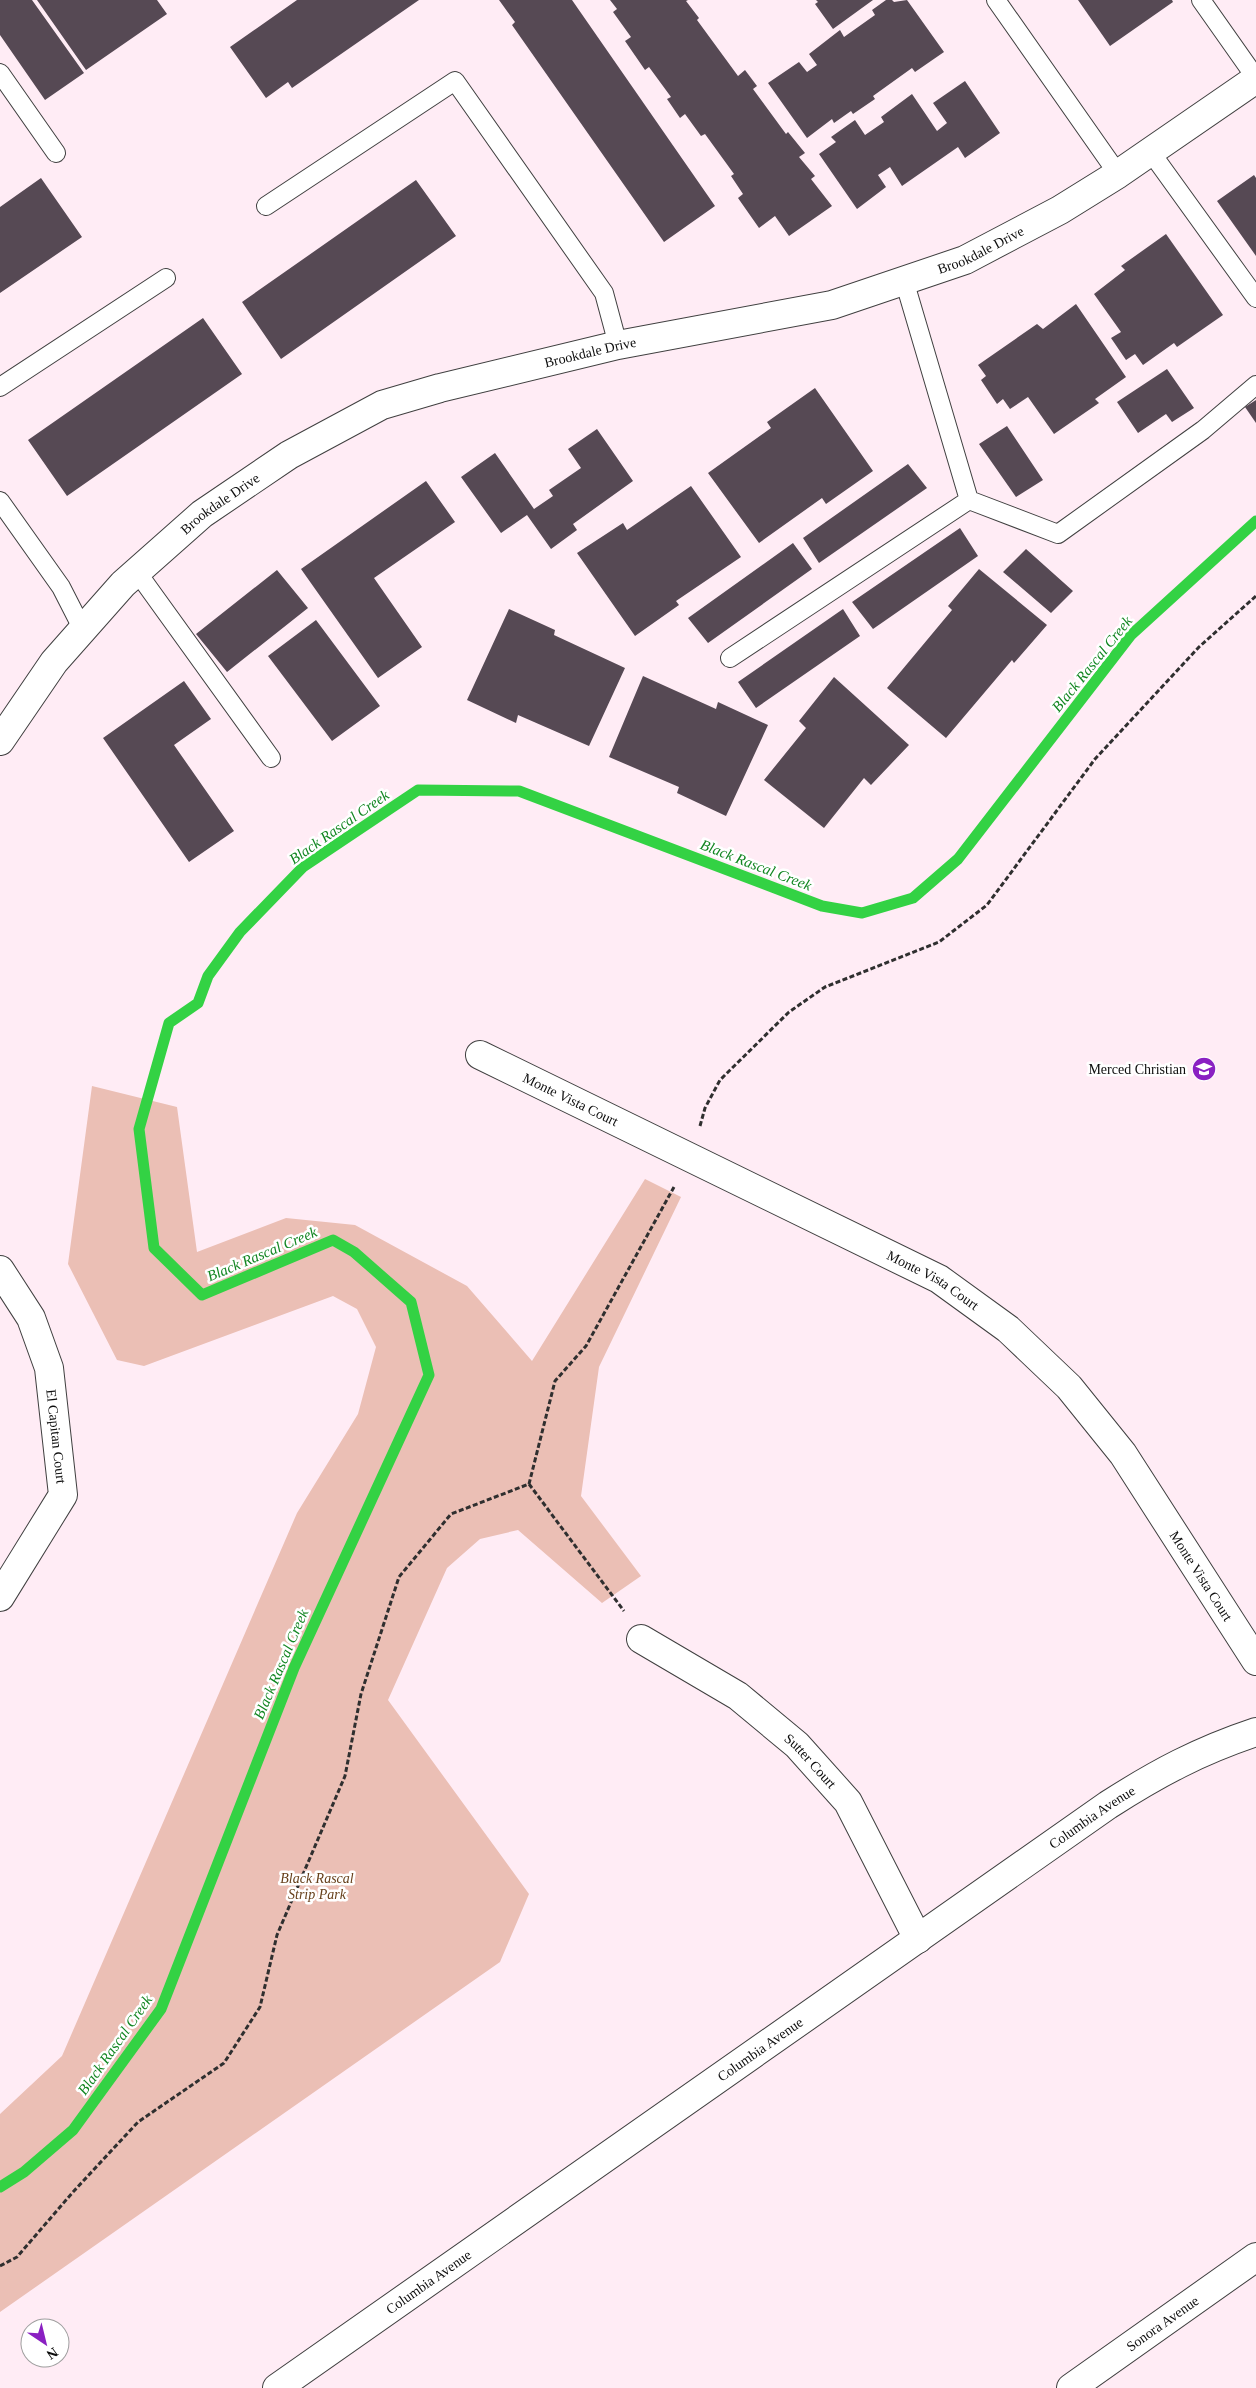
<svg xmlns="http://www.w3.org/2000/svg" width="1256" height="2388" viewBox="0 0 1256 2388" font-family="'Times New Roman',serif">
<style>
.green{fill:#ebbfb5}
.lines{fill:none;stroke-linecap:round;stroke-linejoin:round}
.stream{stroke:#33d244;stroke-width:11}
.building{fill:#564954}
.lane-casing{stroke:#404040;stroke-width:20}
.street-casing{stroke:#404040;stroke-width:30}
.path{stroke:#2f2f2f;stroke-width:3;stroke-dasharray:5 2.5;stroke-linecap:butt}
.lane{stroke:#fff;stroke-width:18}
.street{stroke:#fff;stroke-width:28}
.labels{text-anchor:middle;stroke-width:5;stroke-linejoin:round;paint-order:stroke}
.street-label{font-size:14px;fill:#0d0d0d;stroke:#fff}
.poi-label{font-size:14px;fill:#0d0d0d;stroke:#fff;text-anchor:end}
.park-label{font-size:14px;font-style:italic;fill:#67401b;stroke:#fff}
.water-label{font-size:15px;font-style:italic;fill:#128622;stroke:#fff}
</style>
<rect width="100%" height="100%" fill="#ffecf5"/>
<path class="green" d="M 92,1086 L 177,1107 L 197,1252 L 286,1218 L 355,1225 L 467,1286 L 532,1361 L 645,1179 L 681,1197 L 599,1367 L 581,1496 L 641,1576 L 602,1603 L 518,1530 L 480,1539 L 447,1568 L 388,1700 L 529,1894 L 500,1962 L 0,2312 L 0,2114 L 62,2056 L 297,1513 L 358,1414 L 376,1347 L 357,1309 L 333,1296 L 144,1366 L 117,1360 L 68,1264 Z"/>
<g class="lines">
<path class="stream" d="M 0,2187 L 24,2172 L 73,2130 L 161,2009 L 294,1668 L 429,1375 L 411,1302 L 354,1252 L 333,1240 L 202,1295 L 154,1248 L 139,1129 L 169,1023 L 198,1003 L 208,976 L 240,932 L 303,867 L 418,790 L 519,791 L 822,906 L 862,913 L 913,898 L 958,859 L 1131,635 L 1256,521"/>
</g>
<path class="building" d="M 0,0 L 32,0 L 84,73 L 45,100 L 0,35 Z
M 37,0 L 157,0 L 167,14 L 86,70 Z
M 297,0 L 419,0 L 292,88 L 288,82 L 266,98 L 230,47 Z
M 499,0 L 572,0 L 715,206 L 664,242 L 512,25 L 515,22 Z
M 610,0 L 688,0 L 686,1 L 699,18 L 697,20 L 738,76 L 745,70 L 757,86 L 753,89 L 786,134 L 788,132 L 805,153 L 799,157 L 815,176 L 811,179 L 832,206 L 789,236 L 775,216 L 759,228 L 738,198 L 743,194 L 731,176 L 734,174 L 705,134 L 701,136 L 685,114 L 680,118 L 667,99 L 671,97 L 649,67 L 645,70 L 625,41 L 631,37 L 613,12 L 617,9 Z
M 816,0 L 873,0 L 833,29 L 815,4 L 818,2 Z
M 886,0 L 892,0 L 894,2 L 907,0 L 944,52 L 915,72 L 912,68 L 873,96 L 875,99 L 853,114 L 851,111 L 834,123 L 832,119 L 807,138 L 768,83 L 799,62 L 807,72 L 817,65 L 809,54 L 840,30 L 844,37 L 875,15 L 872,10 Z
M 1078,0 L 1172,0 L 1173,2 L 1110,46 Z
M 965,81 L 1000,133 L 965,158 L 958,147 L 902,186 L 890,167 L 878,175 L 886,187 L 857,209 L 819,154 L 836,142 L 831,137 L 855,120 L 865,135 L 884,122 L 881,117 L 912,94 L 937,131 L 947,123 L 933,103 Z
M 1254,175 L 1256,178 L 1256,256 L 1217,201 Z
M 41,178 L 82,237 L 0,293 L 0,207 Z
M 416,180 L 456,236 L 281,359 L 242,302 Z
M 1166,234 L 1223,315 L 1177,347 L 1174,343 L 1143,365 L 1135,354 L 1126,360 L 1111,338 L 1121,332 L 1094,294 L 1125,270 L 1121,266 Z
M 1076,304 L 1126,377 L 1095,399 L 1099,403 L 1054,434 L 1028,397 L 1010,409 L 1003,399 L 997,404 L 981,380 L 986,376 L 978,365 L 1037,324 L 1043,329 Z
M 203,318 L 242,374 L 67,496 L 28,440 Z
M 1167,369 L 1194,408 L 1172,422 L 1166,414 L 1138,433 L 1117,402 Z
M 815,388 L 873,471 L 826,504 L 822,498 L 759,543 L 708,473 L 771,428 L 767,422 Z
M 1256,400 L 1256,423 L 1245,407 Z
M 1007,426 L 1043,480 L 1016,497 L 979,444 Z
M 597,429 L 633,481 L 573,524 L 577,530 L 551,549 L 527,515 L 501,533 L 461,477 L 495,453 L 534,509 L 553,496 L 549,490 L 581,468 L 568,449 Z
M 908,464 L 927,488 L 819,563 L 803,538 Z
M 426,481 L 455,522 L 374,578 L 422,647 L 378,678 L 301,569 Z
M 691,486 L 741,557 L 676,601 L 679,605 L 635,636 L 577,553 L 623,523 L 627,530 Z
M 960,528 L 978,556 L 873,629 L 852,602 Z
M 793,543 L 812,569 L 708,643 L 688,618 Z
M 1026,549 L 1073,591 L 1051,613 L 1003,572 Z
M 979,569 L 1047,625 L 1014,663 L 1012,660 L 946,738 L 887,688 L 952,610 L 948,606 Z
M 277,570 L 308,608 L 227,672 L 196,634 Z
M 509,609 L 555,630 L 554,635 L 625,668 L 589,746 L 518,715 L 516,723 L 467,700 Z
M 843,609 L 860,636 L 756,708 L 738,682 Z
M 316,620 L 380,706 L 332,741 L 268,656 Z
M 643,676 L 716,709 L 718,702 L 768,725 L 726,816 L 677,793 L 679,787 L 609,757 Z
M 834,677 L 909,745 L 871,785 L 864,778 L 824,828 L 764,780 L 806,728 L 799,721 Z
M 184,681 L 211,719 L 174,745 L 234,831 L 189,862 L 103,738 Z"/>
<g class="lines">
<g class="lane-casing">
<path id="lane" d="M 996,0 L 1118,174
M 1201,0 L 1256,78
M 0,73 L 56,153
M 1150,151 L 1256,298
M 266,206 L 455,81 L 604,293 L 618,345
M 904,280 L 969,500 L 1058,534 L 1203,430 L 1256,385
M 0,387 L 166,278
M 0,501 L 61,587 L 83,630
M 137,572 L 271,758
M 730,658 L 969,500"/>
</g>
<g class="street-casing">
<g id="street">
<path id="s1" d="M 0,741 L 54,662 L 123,584 L 202,514 L 289,455 L 382,405 L 440,388 L 618,345 L 832,305 L 965,260 L 1060,210 L 1118,174 L 1256,79"/>
<path id="s2" d="M 480,1055 L 939,1279 L 1008,1329 L 1069,1387 L 1123,1454 L 1256,1661"/>
<path id="s3" d="M 0,1270 L 31,1318 L 49,1368 L 63,1495 L 0,1597"/>
<path id="s4" d="M 641,1639 L 738,1696 L 797,1745 L 848,1802 L 918,1939"/>
<path id="s5" d="M 277,2388 L 1108,1805 C 1158,1773 1199,1751 1256,1732"/>
<path id="s6" d="M 1071,2388 L 1256,2257"/>
</g>
</g>
<path class="path" d="M 700,1126 L 705,1108 L 720,1080 L 789,1012 L 825,987 L 939,942 L 987,905 L 1095,759 L 1199,647 L 1256,596
M 529,1484 L 624,1611
M 0,2266 L 17,2257 L 73,2192 L 138,2122 L 224,2063 L 260,2007 L 277,1935 L 345,1776 L 361,1694 L 399,1577 L 451,1514 L 529,1484 L 555,1381 L 586,1346 L 674,1187"/>
<use href="#lane" class="lane"/>
<use href="#street" class="street"/>
</g>
<defs>
<g id="school-disc" transform="scale(1.25)"><circle r="9.5" fill="#8a20c2" stroke="#fff"/><path d="M0-5L7-2L0 1L-7-2ZM-4 1L0 2.5L4 1V4Q0 6-4 4Z" fill="#fff"/></g>
</defs>
<g fill-rule="evenodd">
<use href="#school-disc" x="1204" y="1069"/>
</g>
<g class="labels">
<g class="street-label">
<text dy="5" stroke="none"><textPath href="#s1" startOffset="1136">Brookdale Drive</textPath></text>
<text dy="5" stroke="none"><textPath href="#s1" startOffset="731">Brookdale Drive</textPath></text>
<text dy="5" stroke="none"><textPath href="#s1" startOffset="326">Brookdale Drive</textPath></text>
<text dy="5" stroke="none"><textPath href="#s2" startOffset="101">Monte Vista Court</textPath></text>
<text dy="5" stroke="none"><textPath href="#s2" startOffset="506">Monte Vista Court</textPath></text>
<text dy="5" stroke="none"><textPath href="#s3" startOffset="179">El Capitan Court</textPath></text>
<text dy="5" stroke="none"><textPath href="#s2" startOffset="911">Monte Vista Court</textPath></text>
<text dy="5" stroke="none"><textPath href="#s4" startOffset="210">Sutter Court</textPath></text>
<text dy="5" stroke="none"><textPath href="#s5" startOffset="995">Columbia Avenue</textPath></text>
<text dy="5" stroke="none"><textPath href="#s5" startOffset="590">Columbia Avenue</textPath></text>
<text dy="5" stroke="none"><textPath href="#s5" startOffset="185">Columbia Avenue</textPath></text>
<text dy="5" stroke="none"><textPath href="#s6" startOffset="112">Sonora Avenue</textPath></text>
</g>
<g class="poi-label">
<text x="1186" y="1074">Merced Christian</text>
</g>
<g class="park-label">
<text x="317" y="1883">Black Rascal<tspan x="317" dy="16">Strip Park</tspan></text>
</g>
<g class="water-label">
<text transform="translate(1092 664) rotate(-51)" y="5">Black Rascal Creek</text>
<text transform="translate(339 827) rotate(-35)" y="5">Black Rascal Creek</text>
<text transform="translate(756 865) rotate(21)" y="5">Black Rascal Creek</text>
<text transform="translate(262 1254) rotate(-23)" y="5">Black Rascal Creek</text>
<text transform="translate(281 1664) rotate(-67)" y="5">Black Rascal Creek</text>
<text transform="translate(115 2045) rotate(-55)" y="5">Black Rascal Creek</text>
</g>
</g>
<g transform="translate(45 2343) rotate(145)"><circle r="24" fill="#ffffff" stroke="#9e9e9e"/>
<path d="M0-4L9 19L0 12L-9 19Z" fill="#8a20c2"/>
<text y="-8" font-size="14" font-weight="bold" text-anchor="middle" fill="#0d0d0d">N</text>
</g>
</svg>
